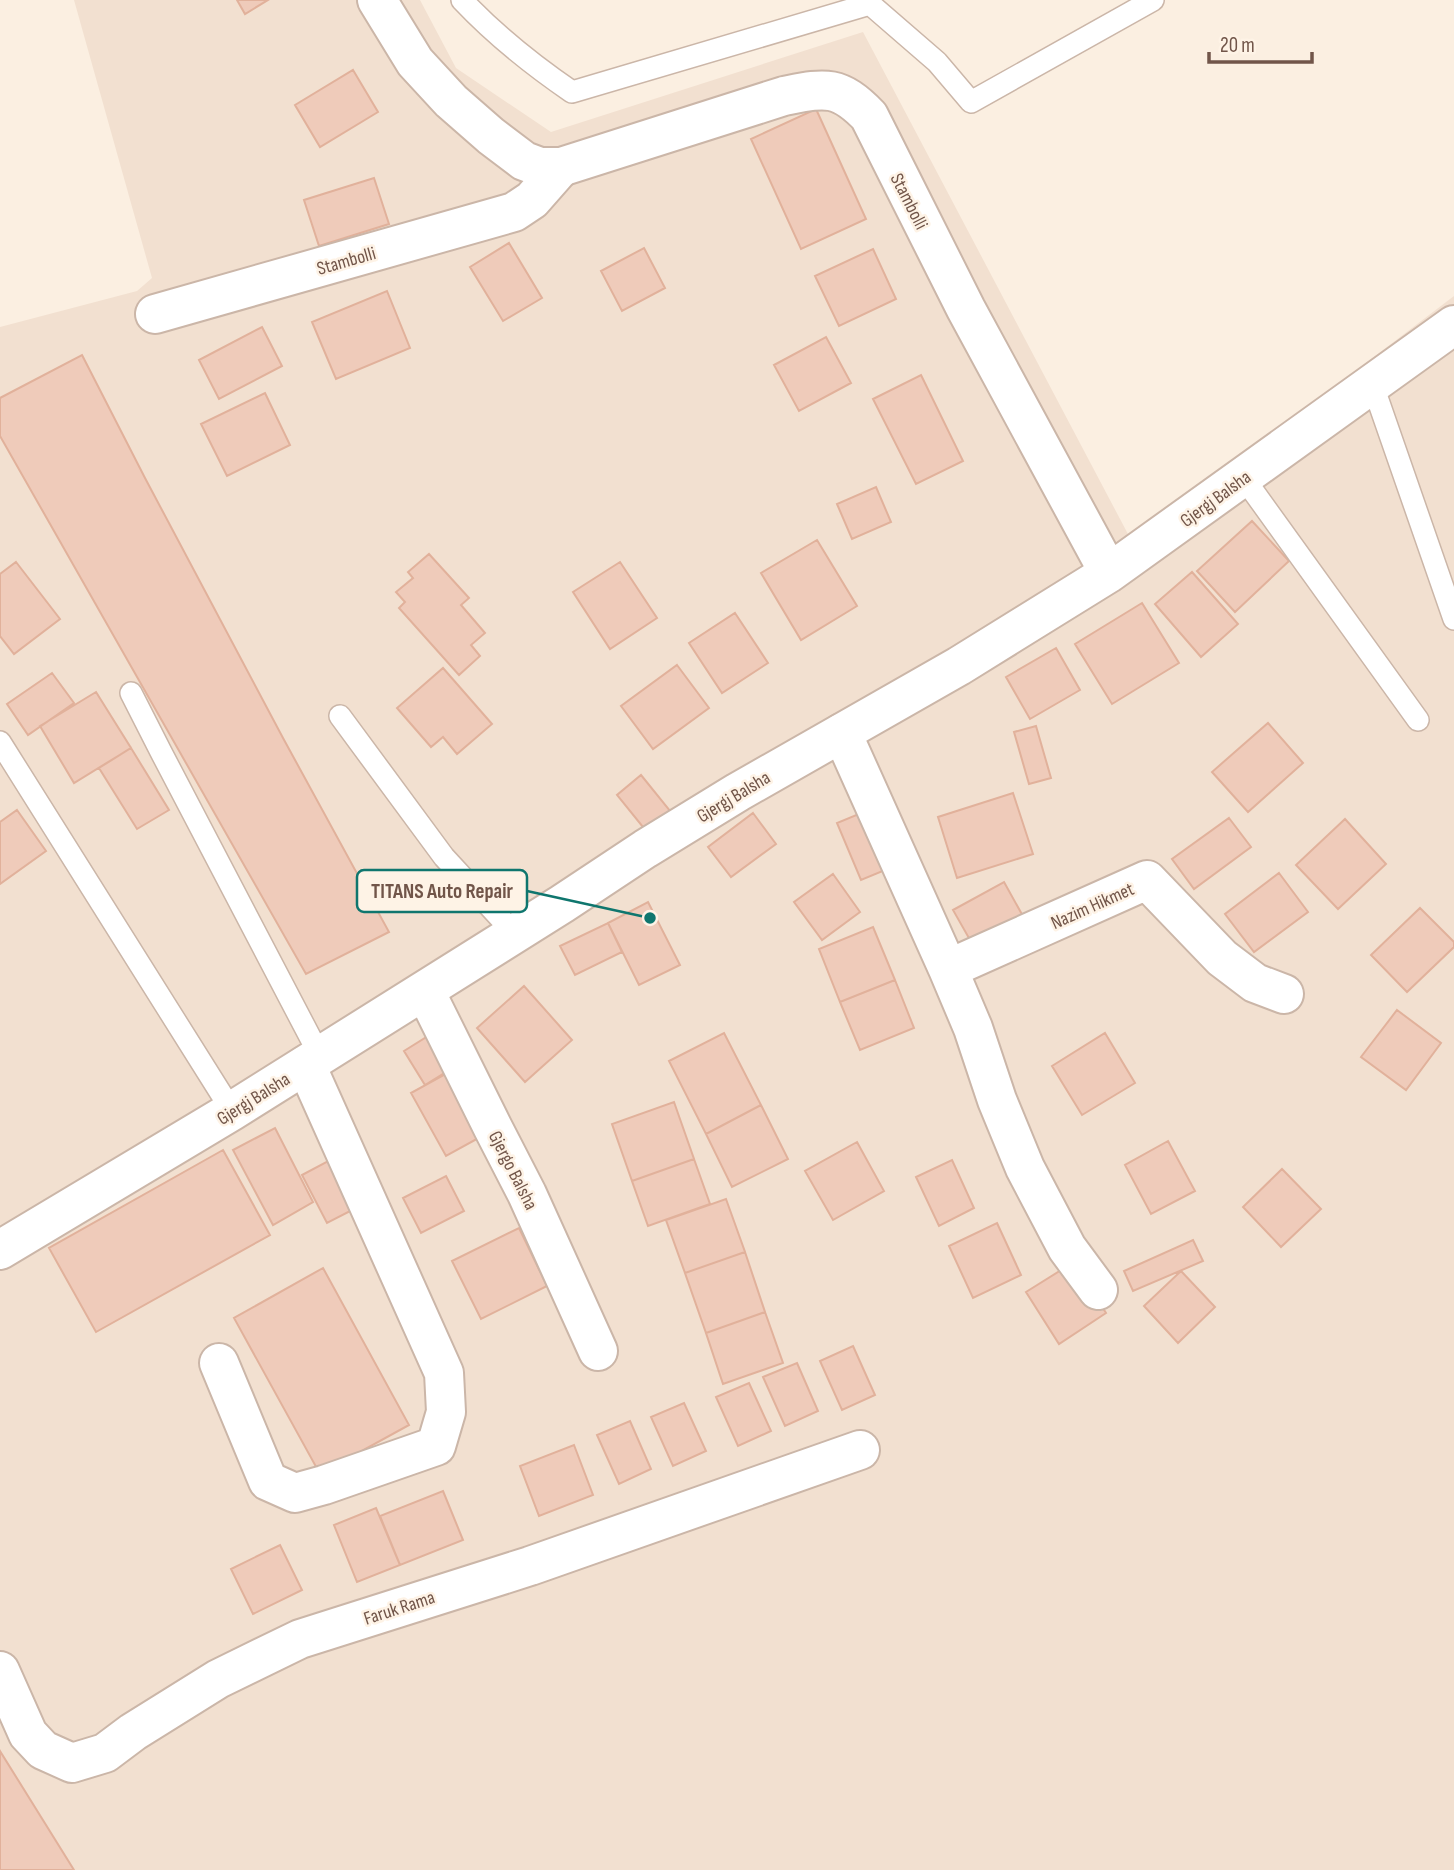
<svg xmlns="http://www.w3.org/2000/svg" width="1454" height="1870" viewBox="0 0 1454 1870" font-family="'Sofia Sans Condensed',sans-serif">
<style>
.residential{fill:#f2e0d0}
.building{fill:#efcbba;stroke:#e1b19b;stroke-width:2}
.lines{fill:none;stroke-linecap:round;stroke-linejoin:round}
.service-casing{stroke:#cbb6a8;stroke-width:24}
.minor-casing{stroke:#cbb6a8;stroke-width:42}
.tertiary-casing{stroke:#cbb6a8;stroke-width:42}
.service{stroke:#fff;stroke-width:21}
.minor{stroke:#fff;stroke-width:38}
.tertiary{stroke:#fff;stroke-width:38}
.labels{text-anchor:middle;stroke-width:5;stroke-linejoin:round;paint-order:stroke}
.street-label{font-size:19px;fill:#715549;stroke:#fef3e6}
.leader{fill:none;stroke:#0f766e;stroke-width:2.5}
.callout-dot{fill:#0f766e;stroke:#fef3e6;stroke-width:2.5}
.callout{fill:#fef3e6;stroke:#0f766e;stroke-width:2.5}
.callout-label{font-size:21px;text-anchor:middle;font-weight:bold;fill:#715549}
</style>
<rect width="100%" height="100%" fill="#fbefe1"/>
<path class="residential" d="M 74,0 L 420,0 L 456,68 L 551,132 L 863,32 L 1129,536 L 1170,512 L 1454,296 L 1454,1870 L 0,1870 L 0,327 L 137,291 L 152,278 Z"/>
<path class="building" d="M 237,0 L 268,0 L 245,14 Z
M 353,70 L 378,112 L 320,147 L 295,105 Z
M 816,109 L 866,219 L 801,249 L 751,139 Z
M 374,178 L 389,224 L 319,246 L 304,200 Z
M 509,243 L 542,298 L 503,321 L 470,267 Z
M 644,248 L 665,288 L 622,311 L 601,271 Z
M 873,249 L 896,299 L 839,326 L 815,276 Z
M 387,291 L 410,348 L 336,379 L 312,322 Z
M 262,327 L 282,366 L 219,399 L 199,360 Z
M 826,337 L 851,383 L 799,411 L 774,365 Z
M 82,355 L 145,478 L 283,738 L 389,932 L 306,974 L 0,436 L 0,398 Z
M 921,375 L 963,461 L 916,484 L 873,399 Z
M 265,393 L 290,445 L 227,476 L 201,424 Z
M 876,487 L 891,522 L 852,539 L 837,504 Z
M 1252,521 L 1289,561 L 1235,612 L 1197,571 Z
M 817,540 L 857,606 L 801,640 L 761,573 Z
M 429,554 L 469,598 L 461,605 L 485,633 L 471,645 L 480,656 L 459,675 L 399,608 L 405,602 L 396,592 L 413,578 L 408,572 Z
M 16,562 L 60,619 L 14,654 L 0,636 L 0,574 Z
M 620,562 L 657,618 L 610,649 L 573,592 Z
M 1192,572 L 1238,624 L 1201,657 L 1155,604 Z
M 1142,603 L 1179,663 L 1112,704 L 1075,644 Z
M 735,613 L 768,663 L 722,693 L 689,643 Z
M 1056,648 L 1080,690 L 1030,719 L 1006,677 Z
M 677,665 L 709,708 L 653,749 L 621,706 Z
M 443,668 L 492,724 L 457,754 L 443,737 L 431,747 L 397,708 Z
M 52,673 L 74,703 L 28,735 L 7,704 Z
M 96,692 L 131,748 L 74,783 L 40,726 Z
M 1268,723 L 1303,763 L 1248,812 L 1212,772 Z
M 1036,726 L 1051,778 L 1029,784 L 1014,732 Z
M 131,748 L 169,810 L 137,829 L 99,768 Z
M 641,775 L 671,812 L 647,832 L 617,795 Z
M 1013,793 L 1033,854 L 957,878 L 938,817 Z
M 17,810 L 46,851 L 0,884 L 0,822 Z
M 866,811 L 890,868 L 861,880 L 837,823 Z
M 753,813 L 776,844 L 731,877 L 708,847 Z
M 1229,818 L 1251,847 L 1194,889 L 1172,859 Z
M 1345,819 L 1386,864 L 1338,909 L 1296,865 Z
M 1279,873 L 1308,912 L 1254,952 L 1225,914 Z
M 833,874 L 860,912 L 822,940 L 794,902 Z
M 1004,882 L 1024,918 L 974,947 L 953,910 Z
M 648,902 L 680,965 L 639,985 L 608,923 Z
M 1420,908 L 1454,942 L 1454,947 L 1407,992 L 1371,955 Z
M 608,923 L 622,952 L 575,975 L 560,946 Z
M 873,927 L 895,980 L 840,1002 L 819,949 Z
M 895,980 L 914,1028 L 860,1050 L 840,1002 Z
M 524,986 L 572,1040 L 525,1082 L 477,1028 Z
M 1397,1010 L 1441,1043 L 1406,1090 L 1361,1057 Z
M 433,1033 L 454,1067 L 425,1085 L 404,1051 Z
M 724,1033 L 761,1105 L 706,1134 L 669,1061 Z
M 1105,1033 L 1135,1083 L 1082,1115 L 1052,1066 Z
M 449,1072 L 484,1135 L 446,1156 L 411,1093 Z
M 674,1102 L 694,1159 L 632,1181 L 612,1124 Z
M 761,1105 L 788,1159 L 732,1187 L 706,1134 Z
M 275,1128 L 313,1202 L 273,1225 L 233,1150 Z
M 1168,1141 L 1195,1191 L 1151,1214 L 1125,1165 Z
M 857,1142 L 884,1191 L 833,1220 L 805,1171 Z
M 223,1150 L 270,1235 L 96,1332 L 49,1248 Z
M 332,1159 L 358,1207 L 327,1223 L 302,1175 Z
M 694,1159 L 710,1204 L 648,1226 L 632,1181 Z
M 952,1160 L 974,1208 L 939,1226 L 916,1177 Z
M 1282,1169 L 1321,1209 L 1281,1247 L 1243,1207 Z
M 446,1176 L 464,1211 L 421,1233 L 403,1198 Z
M 726,1199 L 745,1252 L 685,1273 L 666,1220 Z
M 997,1223 L 1021,1275 L 973,1298 L 949,1246 Z
M 519,1228 L 547,1286 L 481,1319 L 452,1261 Z
M 1193,1240 L 1203,1261 L 1133,1291 L 1124,1271 Z
M 745,1252 L 765,1312 L 706,1333 L 685,1273 Z
M 1074,1262 L 1106,1313 L 1059,1344 L 1026,1292 Z
M 323,1268 L 409,1425 L 320,1474 L 234,1318 Z
M 1181,1271 L 1215,1307 L 1178,1343 L 1144,1306 Z
M 765,1312 L 783,1363 L 723,1384 L 706,1333 Z
M 853,1346 L 875,1395 L 842,1410 L 820,1361 Z
M 797,1363 L 818,1411 L 785,1426 L 763,1377 Z
M 749,1383 L 771,1431 L 738,1446 L 716,1397 Z
M 684,1403 L 706,1451 L 673,1466 L 651,1417 Z
M 630,1421 L 651,1469 L 619,1484 L 597,1435 Z
M 574,1445 L 593,1495 L 539,1516 L 520,1466 Z
M 443,1491 L 463,1540 L 400,1565 L 380,1516 Z
M 376,1508 L 400,1565 L 357,1582 L 334,1525 Z
M 280,1545 L 302,1590 L 253,1614 L 231,1569 Z
M 0,1751 L 74,1870 L 0,1870 Z"/>
<g class="lines">
<g class="service-casing">
<path id="service" d="M 462,0 C 496,36 531,64 572,92 L 870,4 L 937,62 L 971,102 L 1153,0
M 1372,383 L 1454,619
M 1243,477 L 1418,720
M 131,693 L 161,752 L 320,1056
M 340,716 L 444,857 L 515,934
M 0,742 L 232,1111"/>
</g>
<g class="minor-casing">
<path id="minor" d="M 155,314 L 514,212 L 532,200 L 561,167
M 842,733 L 948,969 L 973,1028 L 997,1100 L 1025,1168 L 1067,1248 L 1098,1290
M 948,969 L 1147,880 L 1222,958 L 1255,983 L 1284,994
M 425,991 L 493,1128 L 527,1194 L 598,1351
M 219,1363 L 268,1481 L 295,1493 L 324,1485 L 436,1446 L 446,1412 L 444,1373 L 306,1065
M 0,1671 L 28,1734 L 43,1750 L 72,1763 L 105,1753 L 133,1732 L 218,1679 L 300,1639 L 530,1566 L 860,1450"/>
</g>
<g class="tertiary-casing">
<path id="tertiary" d="M 377,0 L 415,62 L 451,101 L 491,136 L 524,161 L 540,167 L 561,167 L 784,96 C 825,88 838,84 869,116 L 966,309 L 1109,573
M 0,1250 L 232,1111 L 562,904 L 645,849 L 738,792 L 959,666 L 1109,573 L 1454,325"/>
</g>
<use href="#service" class="service"/>
<use href="#minor" class="minor"/>
<use href="#tertiary" class="tertiary"/>
</g>
<g class="labels">
<g class="street-label">
<text transform="translate(910 201) rotate(63)" y="7">Stambolli</text>
<text transform="translate(346 260) rotate(-16)" y="7">Stambolli</text>
<text transform="translate(1215 498) rotate(-36)" y="7">Gjergj Balsha</text>
<text transform="translate(733 796) rotate(-31)" y="7">Gjergj Balsha</text>
<text transform="translate(1092 905) rotate(-24)" y="7">Nazim Hikmet</text>
<text transform="translate(253 1098) rotate(-32)" y="7">Gjergj Balsha</text>
<text transform="translate(514 1170) rotate(63)" y="7">Gjergo Balsha</text>
<text transform="translate(399 1607) rotate(-18)" y="7">Faruk Rama</text>
</g>
</g>
<path class="leader" d="M650 918L527 891"/>
<circle class="callout-dot" cx="650" cy="918" r="7"/>
<rect class="callout" x="357" y="870" width="170" height="42" rx="7"/>
<g class="callout-label">
<text x="442" y="898">TITANS Auto Repair</text>
</g>
<path d="M1209 52v10h103v-10" fill="none" stroke="#715549" stroke-width="3.5"/>
<text x="1220" y="52" font-size="21" fill="#715549" stroke="#fef3e6" stroke-width="5" paint-order="stroke">20 m</text>
</svg>
